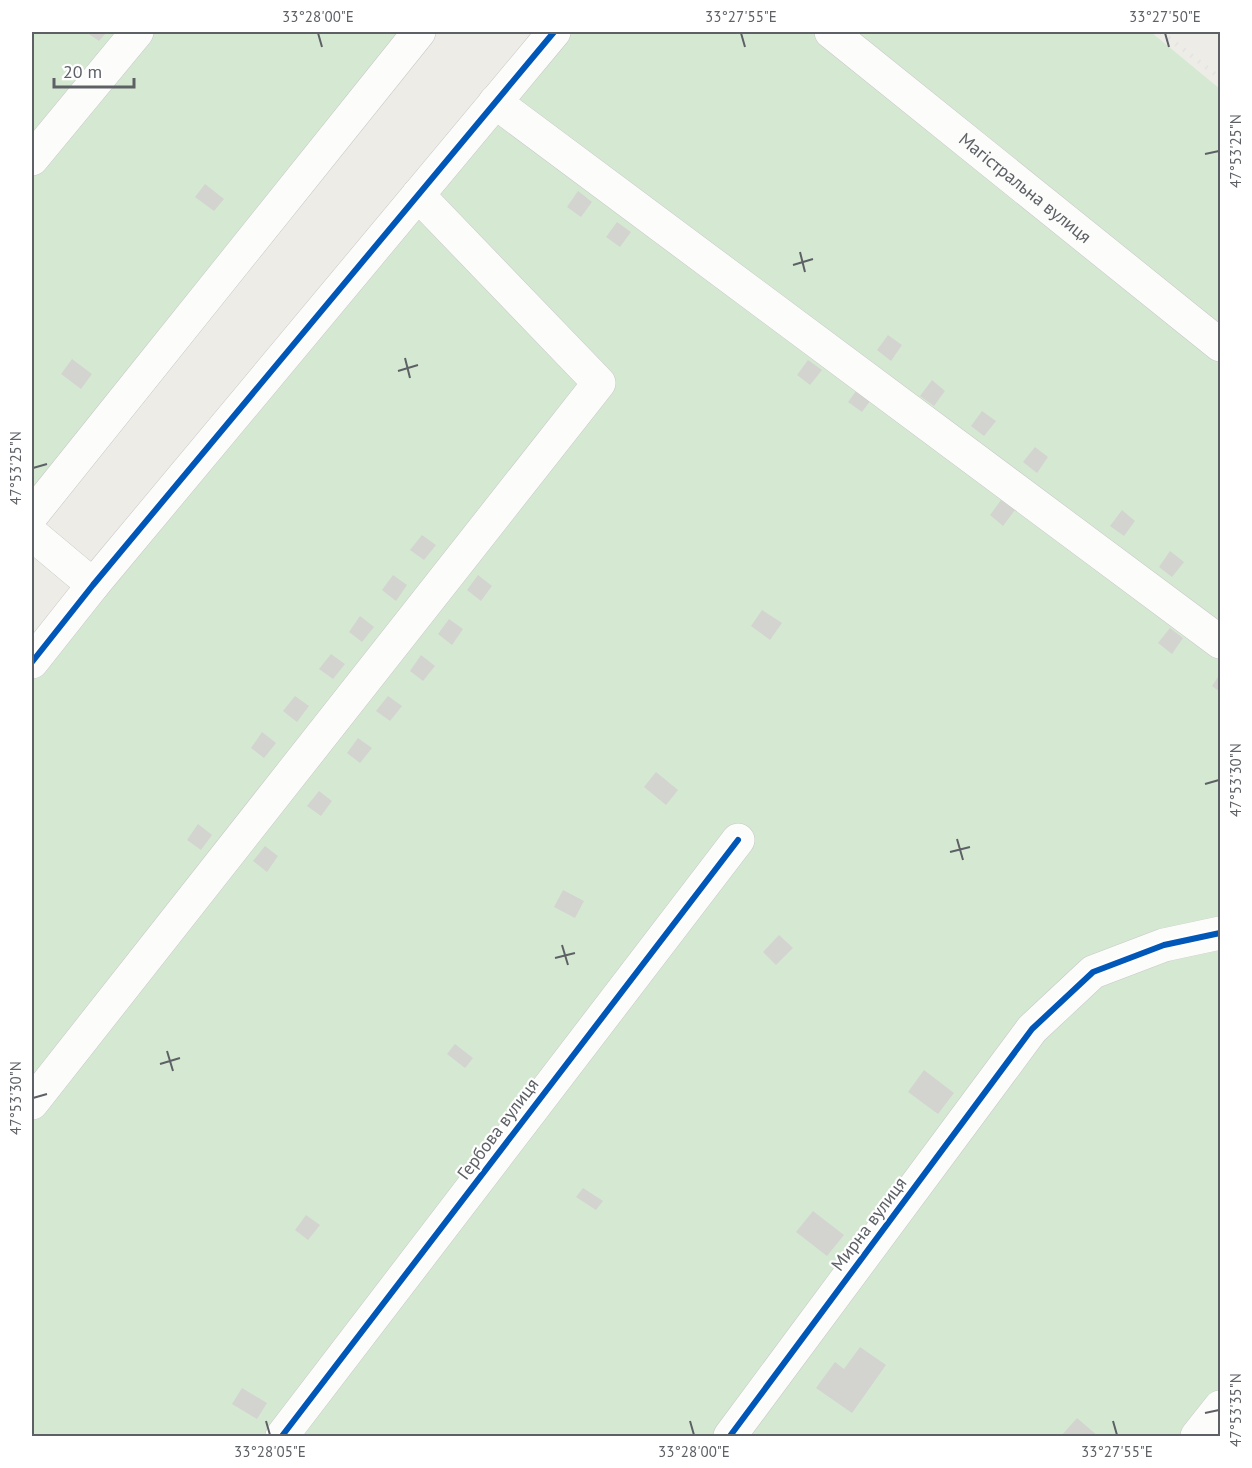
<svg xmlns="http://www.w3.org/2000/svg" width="1252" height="1468" viewBox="0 0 1252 1468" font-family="'PT Sans',sans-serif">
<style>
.green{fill:#d5e9d2}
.building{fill:#d3d3d0}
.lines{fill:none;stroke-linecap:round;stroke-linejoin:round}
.minor-casing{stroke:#c8c8c8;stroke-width:34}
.minor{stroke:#fcfcfb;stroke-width:33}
.rail{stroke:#e3e3e3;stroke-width:4.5;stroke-dasharray:1.5 8;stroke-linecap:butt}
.cycleway-casing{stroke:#fff;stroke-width:10}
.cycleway{stroke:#0057b8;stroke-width:6}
.ticks{fill:none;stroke:#5d6166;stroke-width:2}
.labels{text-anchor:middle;stroke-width:4.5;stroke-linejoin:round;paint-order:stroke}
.street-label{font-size:18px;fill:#5d6166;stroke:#fff}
.neatline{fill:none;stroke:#5d6166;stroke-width:2}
.ticks-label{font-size:15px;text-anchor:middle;fill:#5d6166}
</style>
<rect width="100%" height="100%" fill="#edece7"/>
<path class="green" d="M 32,32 L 419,32 L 32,515 Z
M 554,32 L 1151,32 L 1220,89 L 1220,1436 L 32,1436 L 32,662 Z"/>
<path class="building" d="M 86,32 L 107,32 L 99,41 Z
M 205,184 L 224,199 L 214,211 L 195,197 Z
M 578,191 L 592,202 L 581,217 L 567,207 Z
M 617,222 L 631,232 L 620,247 L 606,237 Z
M 888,335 L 902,345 L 891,361 L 877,350 Z
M 72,359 L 92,374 L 81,389 L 61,374 Z
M 808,360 L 822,370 L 810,385 L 797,375 Z
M 932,380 L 945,391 L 934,406 L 920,396 Z
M 859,387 L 873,397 L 862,412 L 848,402 Z
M 982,411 L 996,421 L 984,436 L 971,426 Z
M 1035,447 L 1048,457 L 1037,473 L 1023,462 Z
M 1001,500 L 1015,510 L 1003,526 L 990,515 Z
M 1122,510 L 1135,521 L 1124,536 L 1110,526 Z
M 422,535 L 436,545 L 424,560 L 410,550 Z
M 1170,551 L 1184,562 L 1172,577 L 1159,567 Z
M 393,575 L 407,585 L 396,601 L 382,590 Z
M 478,575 L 492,586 L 481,601 L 467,590 Z
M 762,610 L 782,623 L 770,640 L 751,626 Z
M 360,616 L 374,627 L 362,642 L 349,632 Z
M 449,619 L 463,629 L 452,645 L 438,634 Z
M 1170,628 L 1183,638 L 1172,654 L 1158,643 Z
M 331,654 L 345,664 L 333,679 L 319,669 Z
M 421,655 L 435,666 L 423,681 L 410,671 Z
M 1220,674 L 1220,692 L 1212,686 Z
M 295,696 L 309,706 L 297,722 L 283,711 Z
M 388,696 L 402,706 L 390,721 L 376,711 Z
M 262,732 L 276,743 L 264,758 L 251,748 Z
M 358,738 L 372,748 L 360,763 L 347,753 Z
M 656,772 L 678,790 L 666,805 L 644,787 Z
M 319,791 L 332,801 L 321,816 L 307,806 Z
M 198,824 L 212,835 L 201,850 L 187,840 Z
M 265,846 L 278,856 L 267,872 L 253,861 Z
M 563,890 L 584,901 L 575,918 L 554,907 Z
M 779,935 L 793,948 L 776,965 L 763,952 Z
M 455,1044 L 473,1058 L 465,1068 L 447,1054 Z
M 924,1070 L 954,1093 L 938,1114 L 908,1092 Z
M 583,1188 L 603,1201 L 596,1210 L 576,1197 Z
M 813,1211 L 844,1235 L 827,1256 L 796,1232 Z
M 306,1215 L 320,1225 L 308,1240 L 295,1230 Z
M 860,1347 L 886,1365 L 852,1413 L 816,1388 L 835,1362 L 844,1369 Z
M 242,1388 L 267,1403 L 257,1419 L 232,1404 Z
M 1077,1418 L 1098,1436 L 1061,1436 Z"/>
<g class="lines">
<g class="minor-casing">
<g id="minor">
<path id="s1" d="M 831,32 L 1220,345"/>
<path d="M 495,102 L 1220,642"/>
<path d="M 32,159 L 137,32"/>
<path d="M 32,515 L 419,32"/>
<path d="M 32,534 L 93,585"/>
<path d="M 32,662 L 93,585 L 554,32"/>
<path d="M 32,1103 L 599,383 L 418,195"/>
<path d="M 282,1436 L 738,840"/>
<path d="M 730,1436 L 1032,1029 L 1093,972 L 1164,945 L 1220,933"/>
<path d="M 1197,1436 L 1220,1407"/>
</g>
</g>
<use href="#minor" class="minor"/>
<path class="rail" d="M 1161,32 L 1220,78"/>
<g class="cycleway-casing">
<path id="cycleway" d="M 32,662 L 93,585 L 554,32
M 282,1436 L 738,840
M 730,1436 L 1032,1029 L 1093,972 L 1164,945 L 1220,933"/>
</g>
<use href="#cycleway" class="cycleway"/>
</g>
<path class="ticks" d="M 318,33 L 322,47M 741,33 L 745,47M 1165,33 L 1169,47M 1205,154 L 1219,151M 800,252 L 805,272M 793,265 L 813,259M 405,358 L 410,378M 398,371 L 418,365M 33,468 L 47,464M 1205,784 L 1219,780M 957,839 L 963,860M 950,852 L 970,847M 562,945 L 568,965M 555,958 L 575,953M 167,1051 L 173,1071M 160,1064 L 180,1058M 33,1098 L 47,1094M 1205,1413 L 1219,1410M 266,1421 L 270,1435M 690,1421 L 694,1435M 1113,1421 L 1117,1435"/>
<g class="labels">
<g class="street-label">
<text dy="6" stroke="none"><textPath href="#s1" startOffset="249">Магістральна вулиця</textPath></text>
<text transform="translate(498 1129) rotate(-53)" y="6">Гербова вулиця</text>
<text transform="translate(869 1224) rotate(-53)" y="6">Мирна вулиця</text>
</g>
</g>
<rect width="1252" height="1468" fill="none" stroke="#ffffff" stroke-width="66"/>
<path d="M54 78v9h80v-9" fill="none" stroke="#5d6166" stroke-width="3"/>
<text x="63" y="78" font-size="18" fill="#5d6166" stroke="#ffffff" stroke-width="4.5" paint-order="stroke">20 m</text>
<rect x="33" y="33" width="1186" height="1402" class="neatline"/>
<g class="ticks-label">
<text x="318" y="22">33°28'00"E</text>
<text x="741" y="22">33°27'55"E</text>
<text x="1165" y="22">33°27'50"E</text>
<text transform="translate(1236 151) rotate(-90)" y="5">47°53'25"N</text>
<text transform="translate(16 468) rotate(-90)" y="5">47°53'25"N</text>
<text transform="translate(1236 780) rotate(-90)" y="5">47°53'30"N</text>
<text transform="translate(16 1098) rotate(-90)" y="5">47°53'30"N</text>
<text transform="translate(1236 1410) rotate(-90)" y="5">47°53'35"N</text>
<text x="270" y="1457">33°28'05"E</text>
<text x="694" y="1457">33°28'00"E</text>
<text x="1117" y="1457">33°27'55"E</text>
</g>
</svg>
